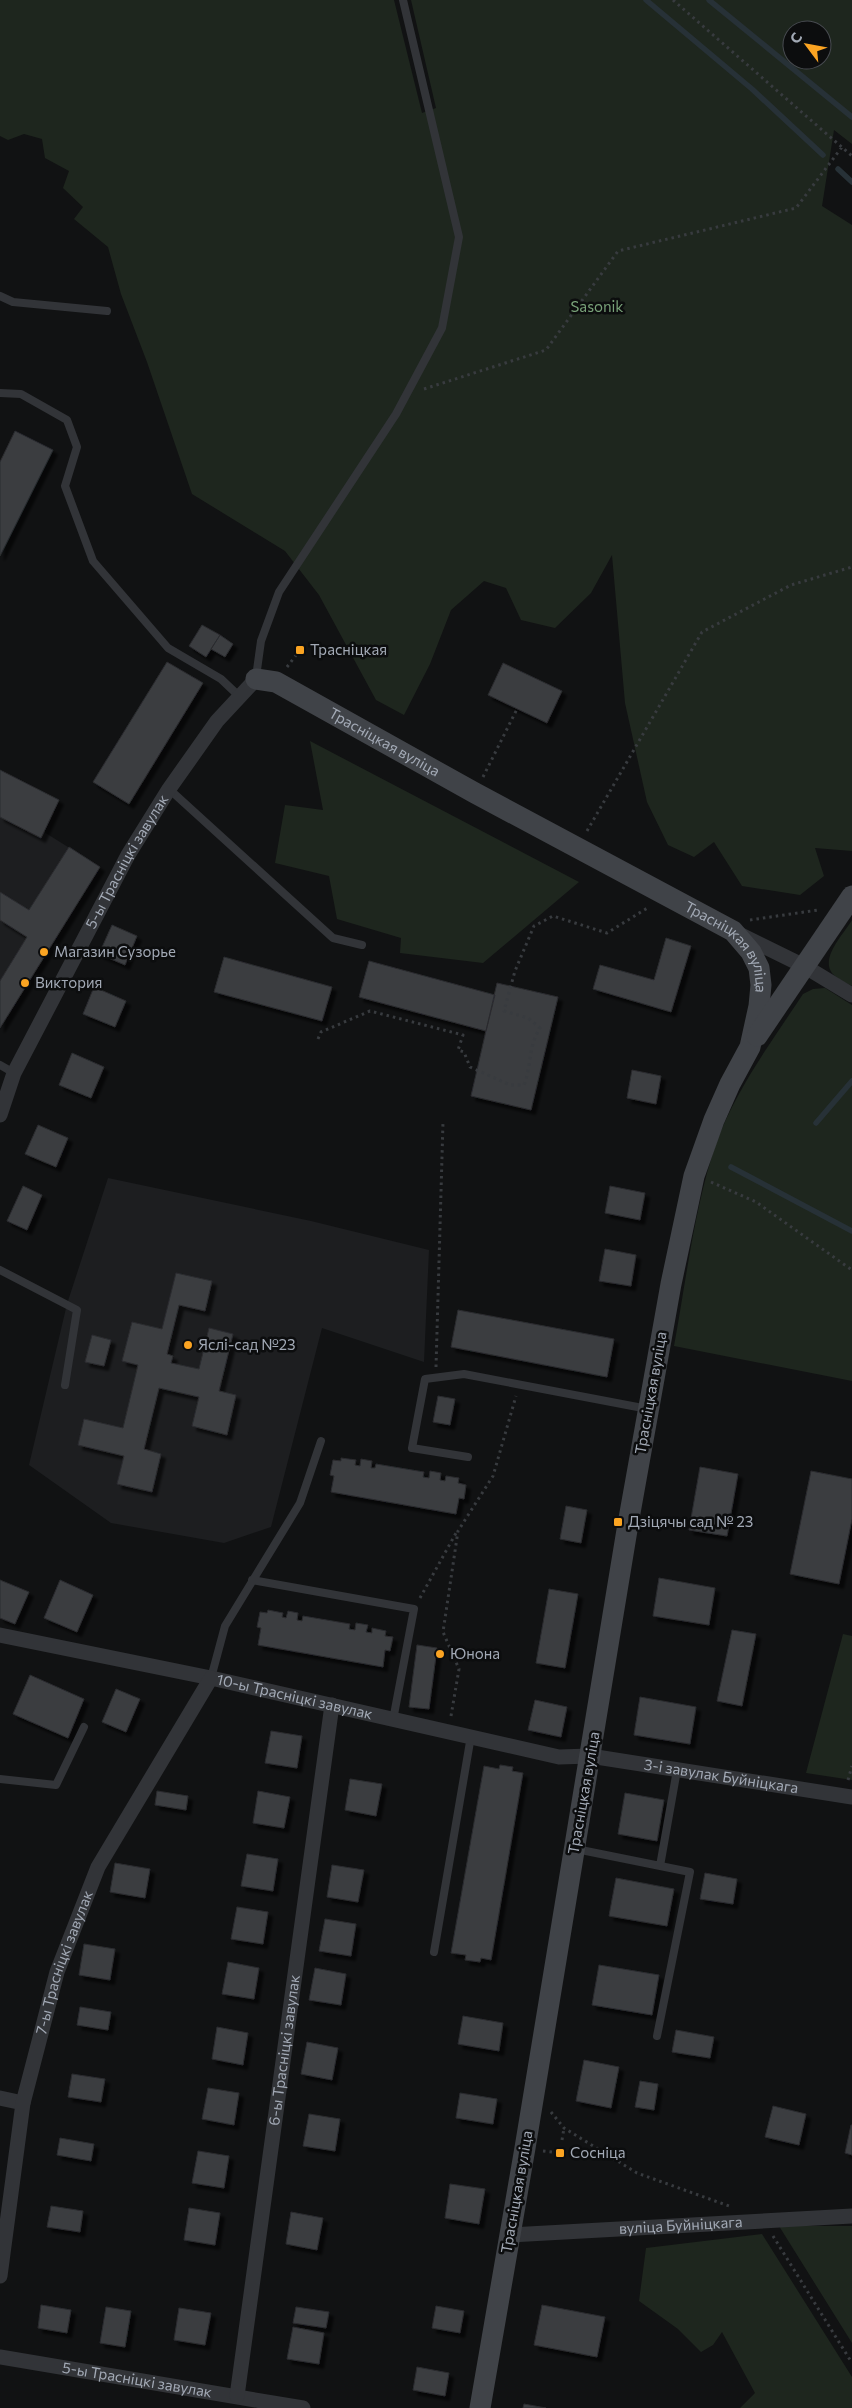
<svg xmlns="http://www.w3.org/2000/svg" width="852" height="2408" viewBox="0 0 852 2408" font-family="Commissioner,sans-serif">
<style>
.built{fill:#1d1e20}
.green{fill:#1e261e;fill-rule:evenodd}
.lines{fill:none;stroke-linecap:round;stroke-linejoin:round}
.stream{stroke:#273137;stroke-width:5.5}
.building{fill:#3b3d41;stroke:#2b2c2f;filter:url(#shadow)}
.path{stroke:#383b3f;stroke-width:3;stroke-dasharray:2.5 4;stroke-linecap:butt}
.lane{stroke:#323438;stroke-width:8}
.street{stroke:#323438;stroke-width:15}
.secondary{stroke:#404348;stroke-width:21}
.poi-dot{fill:#fba422;stroke:#0c0d0e;stroke-width:2}
.labels{text-anchor:middle;stroke-width:5;stroke-linejoin:round;paint-order:stroke}
.park-label{font-size:15px;fill:#78a178;stroke:#0c0d0e}
.poi-label{font-size:15px;fill:#a2a9b5;stroke:#0c0d0e;text-anchor:start}
.street-label{font-size:15px;fill:#a2a9b5;stroke:#0c0d0e}
</style>
<defs>
<filter id="shadow"><feDropShadow dx="4.5" dy="4.5" stdDeviation="1" flood-color="#0009"/></filter>
</defs>
<rect width="100%" height="100%" fill="#111213"/>
<path class="built" d="M 0,770 L 59,800 L 44,832 L 100,867 L 0,1028 Z
M 108,1178 L 311,1221 L 429,1250 L 424,1362 L 322,1328 L 271,1527 L 224,1543 L 111,1523 L 29,1465 L 67,1304 Z"/>
<path class="green" d="M 0,0 L 394,0 L 422,113 L 436,108 L 411,0 L 852,0 L 852,144 L 834,130 L 822,206 L 852,225 L 852,851 L 815,848 L 824,876 L 800,895 L 742,886 L 714,842 L 694,857 L 668,845 L 647,802 L 625,703 L 612,555 L 591,593 L 555,628 L 521,620 L 506,588 L 484,581 L 451,610 L 430,664 L 404,715 L 376,700 L 319,595 L 285,551 L 192,494 L 147,362 L 121,294 L 108,247 L 74,219 L 83,207 L 63,188 L 69,171 L 45,158 L 42,139 L 24,134 L 8,140 L 0,136 ZM 792,30 L 822,30 L 822,60 L 792,60 Z
M 310,741 L 579,882 L 483,963 L 400,953 L 401,938 L 337,919 L 329,876 L 275,863 L 285,805 L 323,810 Z
M 852,920 L 852,986 C 846,983 840,980 835,976 C 817,961 843,935 852,920 Z
M 825,988 L 852,1005 L 852,1381 L 674,1346 C 686,1281 695,1203 717,1141 C 737,1088 772,1041 803,994 L 813,989 Z
M 843,1634 L 852,1636 L 852,1780 L 806,1773 Z
M 779,2226 L 852,2226 L 852,2343 Z
M 762,2234 L 852,2377 L 852,2408 L 740,2408 L 755,2393 L 722,2332 L 713,2345 L 701,2352 L 678,2329 L 639,2301 L 646,2248 Z"/>
<g class="lines">
<path class="stream" d="M 646,0 L 752,89 L 823,155
M 709,0 L 852,117
M 838,169 L 852,182
M 816,1123 L 852,1081
M 731,1167 L 852,1231"/>
</g>
<path class="building" d="M 15,431 L 53,450 L 0,556 L 0,462 Z
M 202,625 L 220,635 L 206,657 L 189,646 Z
M 220,635 L 233,644 L 225,657 L 211,649 Z
M 167,662 L 203,683 L 129,804 L 93,782 Z
M 503,663 L 562,691 L 547,723 L 488,695 Z
M 0,770 L 59,800 L 41,838 L 0,817 Z
M 69,847 L 100,867 L 0,1028 L 0,981 L 27,937 L 0,920 L 0,892 L 29,910 Z
M 112,925 L 137,936 L 125,965 L 99,954 Z
M 666,938 L 691,946 L 671,1012 L 593,989 L 600,965 L 654,980 Z
M 224,957 L 332,987 L 322,1021 L 214,992 Z
M 369,961 L 495,995 L 486,1031 L 359,997 Z
M 497,983 L 558,997 L 531,1110 L 471,1096 Z
M 94,987 L 126,1001 L 115,1027 L 83,1014 Z
M 72,1053 L 104,1067 L 91,1098 L 59,1085 Z
M 632,1070 L 661,1076 L 656,1104 L 627,1098 Z
M 38,1125 L 68,1138 L 56,1167 L 25,1154 Z
M 23,1186 L 42,1195 L 27,1230 L 7,1221 Z
M 610,1186 L 645,1193 L 640,1220 L 605,1213 Z
M 605,1249 L 636,1255 L 631,1286 L 599,1281 Z
M 176,1273 L 212,1281 L 205,1311 L 179,1305 L 167,1354 L 173,1356 L 171,1363 L 199,1369 L 209,1328 L 233,1334 L 219,1391 L 236,1395 L 227,1435 L 192,1426 L 199,1397 L 159,1388 L 144,1449 L 161,1454 L 152,1492 L 117,1484 L 124,1456 L 78,1445 L 84,1419 L 123,1428 L 138,1365 L 122,1361 L 132,1322 L 162,1329 Z
M 458,1310 L 614,1339 L 607,1377 L 451,1347 Z
M 92,1335 L 111,1340 L 104,1366 L 85,1362 Z
M 438,1396 L 455,1399 L 450,1425 L 433,1422 Z
M 341,1458 L 356,1460 L 355,1465 L 360,1466 L 361,1459 L 372,1461 L 371,1468 L 375,1468 L 376,1464 L 424,1472 L 423,1477 L 429,1478 L 430,1471 L 441,1473 L 440,1480 L 445,1481 L 446,1476 L 459,1478 L 458,1483 L 466,1485 L 464,1499 L 459,1498 L 456,1514 L 331,1492 L 334,1476 L 330,1475 L 333,1460 L 341,1461 Z
M 700,1467 L 738,1474 L 727,1536 L 689,1530 Z
M 811,1471 L 852,1479 L 852,1519 L 839,1584 L 790,1574 Z
M 566,1506 L 587,1510 L 581,1543 L 560,1539 Z
M 659,1578 L 715,1588 L 709,1625 L 653,1616 Z
M 0,1580 L 29,1592 L 15,1624 L 0,1618 Z
M 60,1580 L 93,1595 L 77,1632 L 44,1618 Z
M 549,1589 L 578,1594 L 565,1668 L 536,1663 Z
M 268,1610 L 283,1613 L 282,1617 L 286,1618 L 288,1611 L 298,1613 L 297,1620 L 302,1621 L 303,1616 L 350,1624 L 349,1629 L 355,1630 L 356,1623 L 368,1625 L 366,1632 L 372,1633 L 372,1628 L 386,1631 L 385,1636 L 393,1637 L 390,1651 L 385,1650 L 383,1667 L 258,1645 L 261,1628 L 257,1627 L 260,1612 L 267,1613 Z
M 732,1630 L 756,1634 L 742,1706 L 717,1701 Z
M 417,1645 L 437,1648 L 429,1709 L 409,1707 Z
M 30,1675 L 84,1699 L 68,1738 L 13,1714 Z
M 116,1689 L 140,1699 L 126,1732 L 102,1722 Z
M 640,1697 L 696,1707 L 690,1744 L 634,1735 Z
M 535,1700 L 567,1707 L 561,1737 L 528,1730 Z
M 271,1731 L 302,1736 L 297,1768 L 265,1763 Z
M 500,1765 L 513,1767 L 512,1771 L 523,1773 L 491,1960 L 481,1958 L 480,1962 L 465,1960 L 466,1955 L 451,1953 L 484,1766 L 499,1769 Z
M 350,1779 L 382,1784 L 376,1816 L 345,1810 Z
M 157,1791 L 188,1796 L 186,1810 L 155,1805 Z
M 258,1791 L 290,1797 L 284,1828 L 253,1823 Z
M 625,1793 L 664,1800 L 657,1841 L 618,1834 Z
M 247,1854 L 278,1859 L 273,1891 L 241,1886 Z
M 115,1863 L 150,1869 L 145,1898 L 110,1892 Z
M 332,1865 L 364,1870 L 358,1902 L 327,1897 Z
M 705,1873 L 737,1879 L 733,1904 L 700,1899 Z
M 616,1878 L 674,1889 L 667,1926 L 609,1916 Z
M 237,1907 L 268,1912 L 263,1944 L 231,1939 Z
M 325,1919 L 356,1924 L 351,1956 L 319,1951 Z
M 84,1944 L 115,1949 L 110,1980 L 79,1975 Z
M 228,1962 L 259,1968 L 254,1999 L 222,1994 Z
M 599,1965 L 659,1975 L 652,2015 L 592,2005 Z
M 315,1968 L 346,1974 L 341,2005 L 309,2000 Z
M 80,2007 L 111,2012 L 108,2030 L 77,2025 Z
M 463,2016 L 503,2023 L 499,2051 L 458,2044 Z
M 217,2027 L 248,2033 L 243,2065 L 212,2059 Z
M 676,2030 L 714,2037 L 710,2058 L 672,2052 Z
M 307,2042 L 338,2048 L 332,2080 L 301,2074 Z
M 584,2060 L 619,2067 L 611,2108 L 576,2101 Z
M 72,2074 L 105,2079 L 101,2102 L 68,2097 Z
M 640,2081 L 658,2084 L 654,2110 L 635,2107 Z
M 208,2088 L 239,2093 L 234,2125 L 202,2119 Z
M 460,2093 L 497,2099 L 493,2124 L 456,2118 Z
M 773,2106 L 806,2114 L 799,2145 L 765,2137 Z
M 309,2114 L 340,2119 L 335,2151 L 303,2146 Z
M 851,2125 L 852,2125 L 852,2155 L 845,2153 Z
M 60,2138 L 94,2144 L 91,2161 L 57,2155 Z
M 198,2151 L 229,2156 L 224,2188 L 192,2183 Z
M 450,2184 L 485,2189 L 479,2224 L 445,2218 Z
M 51,2206 L 83,2211 L 80,2232 L 47,2227 Z
M 189,2208 L 220,2213 L 215,2245 L 184,2240 Z
M 291,2212 L 323,2218 L 317,2250 L 286,2244 Z
M 41,2305 L 71,2310 L 67,2333 L 38,2328 Z
M 542,2305 L 605,2317 L 597,2357 L 534,2345 Z
M 436,2306 L 464,2311 L 460,2333 L 432,2328 Z
M 106,2307 L 131,2311 L 125,2347 L 100,2343 Z
M 296,2307 L 329,2312 L 326,2328 L 293,2323 Z
M 179,2308 L 211,2313 L 205,2345 L 174,2340 Z
M 293,2327 L 324,2333 L 319,2364 L 287,2359 Z
M 417,2367 L 449,2373 L 445,2396 L 413,2390 Z
M 524,2404 L 546,2408 L 523,2408 Z"/>
<g class="lines">
<path class="path" d="M 673,0 L 852,156
M 424,389 L 546,350 L 618,251 L 796,208 L 842,147
M 287,667 L 300,650
M 483,777 L 517,709
M 587,831 L 702,632 L 791,585 L 852,567
M 750,920 L 818,910
M 318,1039 L 321,1032 L 370,1011 L 463,1035 L 458,1050 L 464,1052 L 470,1067 L 510,1085 L 524,1085 C 532,1064 528,1047 540,1028 L 528,1018 L 504,1011 L 515,971 L 534,926 L 553,916 L 607,933 L 649,907
M 711,1182 L 756,1202 L 852,1270
M 436,1367 L 443,1122
M 420,1598 L 456,1533
M 451,1716 L 459,1669 L 443,1632 L 458,1531 L 493,1476 L 516,1396
M 848,1780 L 852,1766
M 551,2112 L 564,2128 L 637,2173 L 729,2206
M 562,2140 L 564,2128
M 543,2151 L 560,2153
M 773,2236 L 852,2363"/>
<path class="lane" d="M 0,296 L 13,302 L 107,311
M 0,393 L 21,394 L 67,420 L 77,447 L 65,486 L 93,561 L 168,648 L 221,679 L 240,697
M 256,677 L 261,641 L 279,592 L 396,414 L 442,328 L 459,237 L 403,0
M 169,789 L 333,938 L 362,945
M 0,1065 L 14,1073
M 0,1270 L 77,1310 L 65,1385
M 468,1457 L 412,1448 L 425,1379 L 464,1374 L 648,1409
M 252,1580 L 414,1609 L 393,1720
M 211,1678 L 225,1626 L 300,1503 L 321,1441
M 0,1779 L 56,1785 L 84,1727
M 576,1849 L 690,1872 L 657,2036
M 660,1866 L 677,1770
M 434,1952 L 471,1736"/>
<g class="street">
<path d="M 739,934 L 804,966 L 852,995"/>
<path id="s1" d="M 0,1115 L 14,1073 L 128,855 L 169,789 L 217,721 L 256,679"/>
<path id="s2" d="M 0,1635 L 211,1678 L 559,1757 L 590,1756 L 852,1797"/>
<path d="M 0,2098 L 23,2103"/>
<path id="s3" d="M 510,2235 L 852,2216"/>
<path id="s4" d="M 0,2276 L 23,2103 L 57,1972 L 98,1867 L 211,1678"/>
<path id="s5" d="M 0,2357 L 303,2408"/>
<path id="s6" d="M 237,2396 L 332,1705"/>
</g>
<g class="secondary">
<path id="s7" d="M 256,679 L 276,682 L 475,793 L 733,931 L 751,952 L 759,968 L 761,985 L 759,1006 L 750,1047 L 730,1084 L 714,1120 L 694,1176 L 671,1284 L 628,1524 L 525,2148 L 480,2408"/>
<path d="M 757,1036 L 852,896"/>
</g>
</g>
<g class="poi-dot">
<rect x="295" y="645" width="10" height="10" rx="2.5"/>
<circle cx="44" cy="952" r="5"/>
<circle cx="25" cy="983" r="5"/>
<circle cx="188" cy="1345" r="5"/>
<rect x="613" y="1517" width="10" height="10" rx="2.5"/>
<circle cx="440" cy="1654" r="5"/>
<rect x="555" y="2148" width="10" height="10" rx="2.5"/>
</g>
<g class="labels">
<g class="park-label">
<text x="597" y="312">Sasonik</text>
</g>
<g class="poi-label">
<text x="310" y="655">Трасніцкая</text>
<text x="54" y="957">Магазин Сузорье</text>
<text x="35" y="988">Виктория</text>
<text x="198" y="1350">Яслі-сад №23</text>
<text x="628" y="1527">Дзіцячы сад № 23</text>
<text x="450" y="1659">Юнона</text>
<text x="570" y="2158">Сосніца</text>
</g>
<g class="street-label">
<text dy="5" stroke="none"><textPath href="#s7" startOffset="144">Трасніцкая вуліца</textPath></text>
<text dy="5" stroke="none"><textPath href="#s1" startOffset="284">5-ы Трасніцкі завулак</textPath></text>
<text dy="5" stroke="none"><textPath href="#s7" startOffset="549">Трасніцкая вуліца</textPath></text>
<text transform="translate(651 1393) rotate(-80)" y="5">Трасніцкая вуліца</text>
<text dy="5" stroke="none"><textPath href="#s2" startOffset="301">10-ы Трасніцкі завулак</textPath></text>
<text dy="5" stroke="none"><textPath href="#s2" startOffset="736">3-і завулак Буйніцкага</textPath></text>
<text transform="translate(584 1793) rotate(-80)" y="5">Трасніцкая вуліца</text>
<text dy="5" stroke="none"><textPath href="#s4" startOffset="321">7-ы Трасніцкі завулак</textPath></text>
<text dy="5" stroke="none"><textPath href="#s6" startOffset="349">6-ы Трасніцкі завулак</textPath></text>
<text transform="translate(517 2192) rotate(-80)" y="5">Трасніцкая вуліца</text>
<text dy="5" stroke="none"><textPath href="#s3" startOffset="171">вуліца Буйніцкага</textPath></text>
<text dy="5" stroke="none"><textPath href="#s5" startOffset="139">5-ы Трасніцкі завулак</textPath></text>
</g>
</g>
<g transform="translate(807 45) rotate(302)"><circle r="24" fill="#0c0d0e" stroke="#484b51"/>
<path d="M0-4L9 19L0 12L-9 19Z" fill="#fba422"/>
<text y="-8" font-size="14" font-weight="bold" text-anchor="middle" fill="#a2a9b5">С</text>
</g>
</svg>
